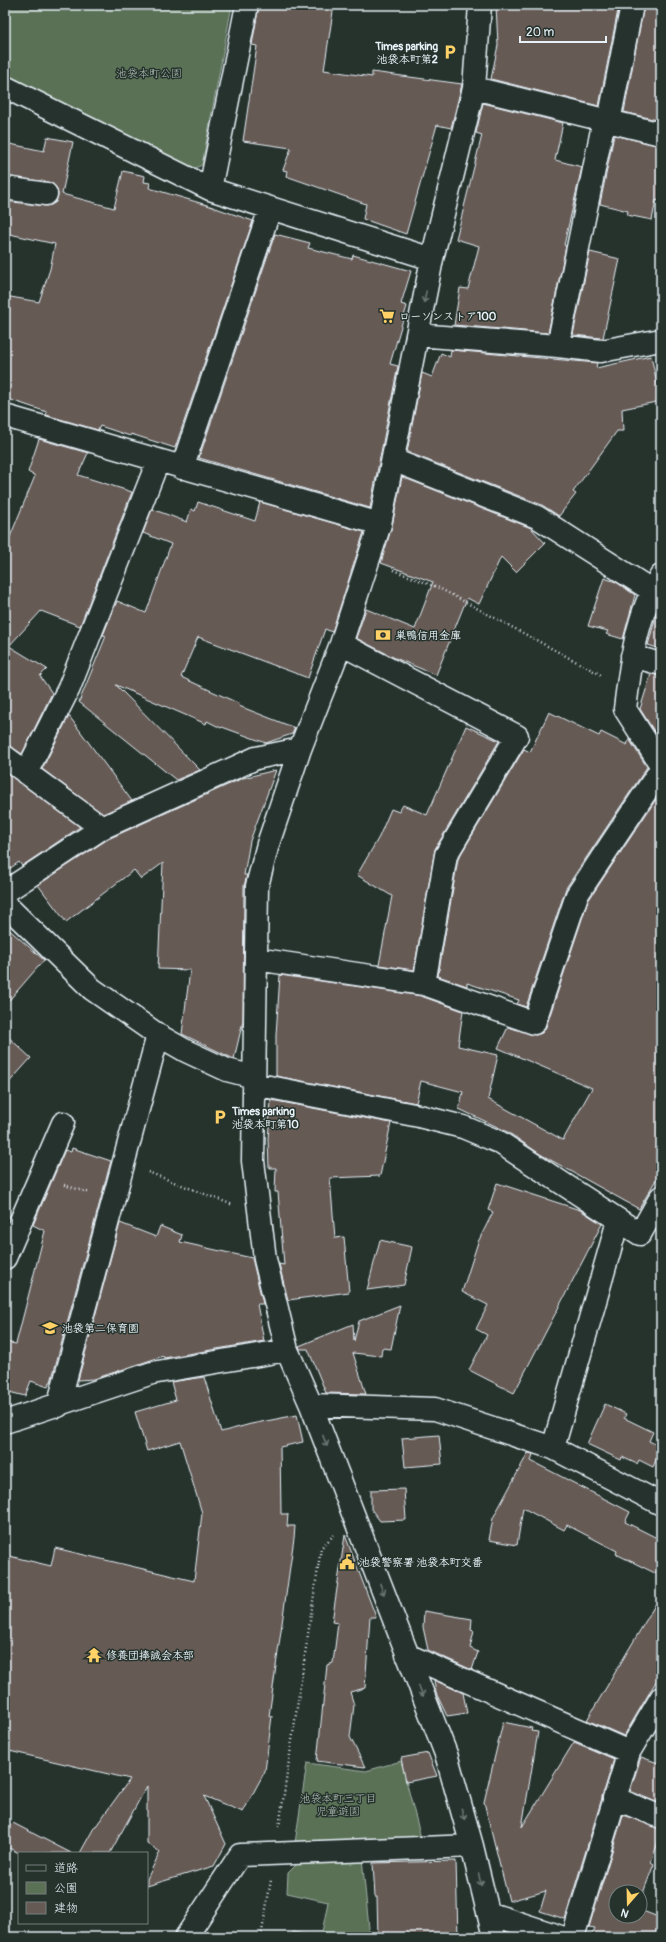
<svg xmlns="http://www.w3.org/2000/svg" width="666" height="1942" viewBox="0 0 666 1942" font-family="Pangolin,'Klee One',sans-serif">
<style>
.green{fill:#5a7156;stroke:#a1b1a7}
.building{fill:#665a55;stroke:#e8f1f8}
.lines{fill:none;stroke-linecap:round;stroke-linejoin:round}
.minor-casing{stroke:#e8f1f8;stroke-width:25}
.path{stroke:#e8f1f8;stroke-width:2.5;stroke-dasharray:1 3;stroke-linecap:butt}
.minor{stroke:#26332d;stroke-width:22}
.oneway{stroke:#6a7674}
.labels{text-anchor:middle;stroke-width:3;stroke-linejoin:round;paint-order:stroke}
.poi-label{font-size:11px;font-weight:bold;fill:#e8f1f8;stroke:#26332d;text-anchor:start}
.park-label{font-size:11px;fill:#afbeb7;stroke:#26332d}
</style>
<rect width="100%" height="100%" fill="#26332d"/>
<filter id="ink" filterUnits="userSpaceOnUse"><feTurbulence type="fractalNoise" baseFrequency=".025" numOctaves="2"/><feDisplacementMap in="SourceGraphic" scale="8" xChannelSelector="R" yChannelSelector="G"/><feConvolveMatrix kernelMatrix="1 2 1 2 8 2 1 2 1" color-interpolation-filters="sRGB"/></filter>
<g filter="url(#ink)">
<path class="green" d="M 5,5 L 232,5 L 202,165 L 191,170 L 5,77 Z
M 401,1761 L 421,1838 L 295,1843 L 307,1763 L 366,1771 Z
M 362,1858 L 369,1928 L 366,1937 L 292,1937 L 293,1932 L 321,1937 L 328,1902 L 287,1893 L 288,1873 L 298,1863 Z"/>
<path class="building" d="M 259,5 L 334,5 L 324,70 L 372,77 L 372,72 L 462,84 L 451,128 L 437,125 L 406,234 L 363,219 L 366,204 L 286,176 L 287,171 L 283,170 L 291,148 L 243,141 L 257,46 L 252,45 Z
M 496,5 L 619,5 L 599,106 L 491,79 L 498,45 Z
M 644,5 L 661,5 L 661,121 L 624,112 Z
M 483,103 L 563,123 L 555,160 L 582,167 L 564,245 L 566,246 L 548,333 L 454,325 L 460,288 L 468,289 L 479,246 L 456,239 L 482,135 L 476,133 Z
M 614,135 L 661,146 L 661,202 L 656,200 L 652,220 L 627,215 L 628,211 L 600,204 Z
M 47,137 L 73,142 L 62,194 L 114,208 L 123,171 L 145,176 L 144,182 L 150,183 L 149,188 L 207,205 L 253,221 L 175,448 L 131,434 L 130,436 L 100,426 L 98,430 L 46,415 L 47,412 L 5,398 L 5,296 L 39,302 L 50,269 L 55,244 L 5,233 L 5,201 L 45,206 L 51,205 L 56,202 L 58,195 L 57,189 L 53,184 L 48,182 L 5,176 L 5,143 L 44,151 Z
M 275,234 L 310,243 L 308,248 L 352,259 L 353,255 L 411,271 L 401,304 L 407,306 L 390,364 L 398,366 L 370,508 L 199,458 Z
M 590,252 L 620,259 L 603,338 L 601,338 L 573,335 Z
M 451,350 L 597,363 L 596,368 L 651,356 L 661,401 L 622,409 L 623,431 L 617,431 L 573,492 L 576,494 L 559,516 L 542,505 L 407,452 L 422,373 L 432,377 L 441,353 L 450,357 Z
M 39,439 L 88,453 L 78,475 L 132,492 L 80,626 L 41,611 L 9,646 L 47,669 L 40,676 L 52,693 L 22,754 L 12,747 L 5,745 L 5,549 L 35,476 L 28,472 Z
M 402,477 L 531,528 L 545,543 L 516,572 L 501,557 L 479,604 L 467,598 L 436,675 L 395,658 L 356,638 L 366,609 L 415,629 L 433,582 L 381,563 L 392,526 Z
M 198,502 L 255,521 L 260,502 L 364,532 L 332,632 L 325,629 L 308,678 L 198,637 L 181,677 L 240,704 L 239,706 L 295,728 L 292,734 L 266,743 L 222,727 L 221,728 L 207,721 L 206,724 L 116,685 L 200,770 L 176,780 L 79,702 L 106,636 L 103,635 L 117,601 L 146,613 L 171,544 L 143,533 L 152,509 L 187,522 L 191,509 L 195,511 Z
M 604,578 L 616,582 L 635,595 L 623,639 L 606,634 L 608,631 L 588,626 Z
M 658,609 L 661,610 L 661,649 L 648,645 Z
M 651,674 L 661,676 L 661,742 L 640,709 Z
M 549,712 L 599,736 L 601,732 L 627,745 L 629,739 L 647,767 L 566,888 L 526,1007 L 517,1004 L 519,1000 L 467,983 L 467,986 L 438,976 L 458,859 L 524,749 L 530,752 Z
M 69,716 L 132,801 L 103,814 L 42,769 Z
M 466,726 L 499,741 L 435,849 L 414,970 L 379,965 L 392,896 L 357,875 L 379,837 L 391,809 L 399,812 L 403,805 L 427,815 Z
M 276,770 L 250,841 L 244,875 L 247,875 L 244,886 L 243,1021 L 234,1059 L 182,1034 L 190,970 L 158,969 L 163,863 L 141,879 L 134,870 L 66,922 L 38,885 L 108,839 L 243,778 Z
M 5,772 L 80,827 L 22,866 L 19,862 L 5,872 Z
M 661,792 L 661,1171 L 639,1209 L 540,1154 L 506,1131 L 459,1109 L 463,1092 L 421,1081 L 416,1103 L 276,1076 L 276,1035 L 280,975 L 421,996 L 463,1011 L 458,1046 L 498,1055 L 488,1099 L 563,1140 L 592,1088 L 498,1048 L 508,1027 L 536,1035 L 542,1033 L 546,1027 L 588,901 Z
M 5,926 L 44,960 L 5,1005 Z
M 5,1034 L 31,1058 L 5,1087 Z
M 271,1100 L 391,1123 L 380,1176 L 330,1178 L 335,1238 L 344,1237 L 349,1292 L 288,1300 L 279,1264 L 284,1265 L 278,1192 L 275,1192 L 276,1168 L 269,1168 L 268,1139 Z
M 72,1148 L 111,1161 L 51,1382 L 50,1382 L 48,1387 L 31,1381 L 25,1396 L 5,1391 L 5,1342 L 16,1344 L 45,1231 L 33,1225 L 65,1150 L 71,1152 Z
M 497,1183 L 580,1210 L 602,1224 L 514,1393 L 469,1370 L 487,1335 L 476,1329 L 488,1305 L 462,1292 L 478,1242 L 493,1212 L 488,1210 Z
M 120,1223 L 156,1237 L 160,1226 L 182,1235 L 180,1242 L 252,1258 L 263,1304 L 257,1304 L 264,1341 L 164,1358 L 163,1356 L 94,1379 L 78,1380 Z
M 380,1240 L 412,1247 L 404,1285 L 367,1290 Z
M 400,1305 L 391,1349 L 382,1348 L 381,1356 L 353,1353 L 366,1394 L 326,1393 L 308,1349 L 300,1349 L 299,1346 L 353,1324 L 354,1341 L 359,1321 Z
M 204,1377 L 221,1432 L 251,1424 L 297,1415 L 303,1442 L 280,1447 L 281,1514 L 288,1514 L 287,1526 L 295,1526 L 294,1538 L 269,1716 L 272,1716 L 265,1771 L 243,1812 L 204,1796 L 226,1844 L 214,1866 L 147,1886 L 147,1879 L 160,1852 L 147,1843 L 147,1786 L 110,1853 L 80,1853 L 95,1826 L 96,1826 L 130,1779 L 5,1750 L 5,1555 L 51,1566 L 55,1548 L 194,1581 L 202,1513 L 180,1441 L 147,1451 L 135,1412 L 176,1400 L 171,1382 Z
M 605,1404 L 626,1414 L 624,1418 L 653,1432 L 649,1441 L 661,1447 L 661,1449 L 653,1467 L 639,1460 L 637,1464 L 622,1457 L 621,1460 L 587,1444 Z
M 439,1435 L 442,1464 L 405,1467 L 402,1438 Z
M 528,1453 L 533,1454 L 531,1461 L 630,1512 L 625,1522 L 661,1540 L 661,1576 L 616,1554 L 617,1551 L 567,1525 L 564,1530 L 523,1508 L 517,1545 L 489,1540 L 493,1518 Z
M 404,1489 L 406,1520 L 380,1521 L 371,1509 L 371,1490 Z
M 345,1535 L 376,1617 L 370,1617 L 365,1688 L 350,1692 L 354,1705 L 350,1737 L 365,1767 L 317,1761 L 327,1665 L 333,1663 L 338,1623 L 332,1622 Z
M 661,1595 L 661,1673 L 624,1736 L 587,1720 Z
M 424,1611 L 472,1619 L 471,1630 L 474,1631 L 470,1648 L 478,1652 L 472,1670 L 428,1650 L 423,1627 Z
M 434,1680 L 463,1693 L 467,1713 L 447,1716 L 436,1693 Z
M 503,1722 L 532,1728 L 531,1731 L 538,1732 L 522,1827 L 574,1742 L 614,1759 L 565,1919 L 540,1911 L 546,1891 L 509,1901 L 484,1802 Z
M 428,1753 L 437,1776 L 406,1782 L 401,1758 Z
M 641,1757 L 661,1764 L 661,1804 L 630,1791 Z
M 623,1815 L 661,1829 L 661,1834 L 651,1862 L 654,1864 L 640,1901 L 640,1892 L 616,1892 L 616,1916 L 640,1916 L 640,1910 L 661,1918 L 661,1937 L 591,1937 L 595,1928 L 589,1927 Z
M 5,1822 L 11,1825 L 13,1823 L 71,1853 L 19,1853 L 5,1846 Z
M 456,1861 L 458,1937 L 378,1937 L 377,1897 L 375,1897 L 373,1863 Z"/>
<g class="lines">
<g class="minor-casing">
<path id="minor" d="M 480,5 L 474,88 L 432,259 L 380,524 L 341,644 L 300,749 L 268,844 L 257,886 L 253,1161 L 265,1259 L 287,1350 L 311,1405 L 446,1754 L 472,1846 L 494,1937
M 5,87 L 210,189 L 432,259
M 474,88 L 661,134
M 609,121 L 632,5
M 5,188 L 46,194
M 210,189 L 247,5
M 417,335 L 558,346 L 601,351 L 661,340
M 558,346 L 604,120
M 5,416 L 380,524
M 393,460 L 537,517 L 651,590
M 182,468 L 270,209
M 661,576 C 637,611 630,667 625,709 L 661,765
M 341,644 L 517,736 L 446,855 L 424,984
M 632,656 L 661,664
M 5,757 L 102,828
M 26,773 L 69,688 L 158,461
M 5,892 L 102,828 L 256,758 L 300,749
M 5,904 L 92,989 L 158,1035 L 186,1051 L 227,1070 L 254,1077
M 256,959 L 424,984 L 534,1023 L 577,895 L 661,769
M 254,1084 L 419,1116 L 463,1127 L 499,1142 L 640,1234 L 661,1197
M 5,1258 L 63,1123
M 311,1405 L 435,1409 L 553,1448 L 661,1504
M 58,1406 L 158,1035
M 5,1422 L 152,1373 L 287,1350
M 553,1448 L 618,1221
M 407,1655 L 629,1752
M 614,1798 L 661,1817
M 488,1913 L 561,1937
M 186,1937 L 240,1855 L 472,1846
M 573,1937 L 629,1752 L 661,1698"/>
</g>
<path class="path" d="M 393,570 L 439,588 L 603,676
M 148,1172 L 233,1205
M 64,1185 L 90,1193
M 279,1827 L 321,1548 L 334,1535
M 261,1937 L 271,1880"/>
<use href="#minor" class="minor"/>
</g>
<defs><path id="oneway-shaft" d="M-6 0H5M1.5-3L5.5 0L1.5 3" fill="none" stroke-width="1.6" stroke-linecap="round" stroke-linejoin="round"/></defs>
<g class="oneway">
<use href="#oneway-shaft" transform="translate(425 297) rotate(101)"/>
<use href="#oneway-shaft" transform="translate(325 1441) rotate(69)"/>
<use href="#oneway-shaft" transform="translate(382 1589) rotate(69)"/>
<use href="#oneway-shaft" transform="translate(421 1691) rotate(68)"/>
<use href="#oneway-shaft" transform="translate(463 1814) rotate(74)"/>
<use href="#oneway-shaft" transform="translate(480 1880) rotate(77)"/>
</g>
</g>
<defs>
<g id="parking-bare" transform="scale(1.2)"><path d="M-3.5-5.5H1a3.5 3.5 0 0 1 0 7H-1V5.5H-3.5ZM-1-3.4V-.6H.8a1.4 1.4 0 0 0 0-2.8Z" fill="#ffd166" stroke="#26332d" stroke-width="2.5" paint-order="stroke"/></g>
<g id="supermarket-bare" transform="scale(1.2)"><path d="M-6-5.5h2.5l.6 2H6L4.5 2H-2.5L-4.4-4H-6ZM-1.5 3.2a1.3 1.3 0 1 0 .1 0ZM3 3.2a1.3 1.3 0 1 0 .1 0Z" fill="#ffd166" stroke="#26332d" stroke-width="2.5" paint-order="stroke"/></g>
<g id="bank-bare" transform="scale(1.2)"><path d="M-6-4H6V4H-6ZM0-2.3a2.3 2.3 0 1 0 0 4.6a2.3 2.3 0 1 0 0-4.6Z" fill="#ffd166" stroke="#26332d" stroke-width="2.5" paint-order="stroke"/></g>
<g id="school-bare" transform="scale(1.2)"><path d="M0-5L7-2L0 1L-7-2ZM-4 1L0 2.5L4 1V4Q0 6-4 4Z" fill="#ffd166" stroke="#26332d" stroke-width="2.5" paint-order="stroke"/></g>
<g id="civic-bare" transform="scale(1.2)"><path d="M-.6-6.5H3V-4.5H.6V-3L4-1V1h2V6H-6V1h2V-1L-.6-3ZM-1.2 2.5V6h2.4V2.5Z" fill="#ffd166" stroke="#26332d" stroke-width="2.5" paint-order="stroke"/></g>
<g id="temple-bare" transform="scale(1.2)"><path d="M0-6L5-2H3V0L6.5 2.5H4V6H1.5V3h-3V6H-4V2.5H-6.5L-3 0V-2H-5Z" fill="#ffd166" stroke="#26332d" stroke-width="2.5" paint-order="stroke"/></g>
</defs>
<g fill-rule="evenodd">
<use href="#parking-bare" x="450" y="52"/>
<use href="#supermarket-bare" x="387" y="316"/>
<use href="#bank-bare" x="383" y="635"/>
<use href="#parking-bare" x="220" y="1117"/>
<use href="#school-bare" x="50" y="1328"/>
<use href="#civic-bare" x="347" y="1562"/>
<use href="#temple-bare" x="94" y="1655"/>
</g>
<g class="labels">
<g class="poi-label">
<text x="438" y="50" text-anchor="end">Times parking<tspan x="438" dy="13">池袋本町第2</tspan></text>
<text x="399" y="320">ローソンストア100</text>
<text x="395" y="639">巣鴨信用金庫</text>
<text x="232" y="1115">Times parking<tspan x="232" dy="13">池袋本町第10</tspan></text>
<text x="62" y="1332">池袋第二保育園</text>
<text x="359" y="1566">池袋警察署 池袋本町交番</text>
<text x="106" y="1659">修養団捧誠会本部</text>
</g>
<g class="park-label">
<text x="149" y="77">池袋本町公園</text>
<text x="338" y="1802">池袋本町三丁目<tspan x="338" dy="13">児童遊園</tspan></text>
</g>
</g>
<rect width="666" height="1942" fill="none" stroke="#26332d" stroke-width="20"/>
<rect x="10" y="10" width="646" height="1922" fill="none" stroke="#e8f1f8" stroke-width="1.5" filter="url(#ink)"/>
<rect x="18" y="1852" width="130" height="72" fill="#26332d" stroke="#747f7e"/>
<rect x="26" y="1865" width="20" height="6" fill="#26332d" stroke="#747f7e"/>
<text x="54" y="1872" font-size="12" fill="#e8f1f8">道路</text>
<rect x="26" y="1882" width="20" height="12" fill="#5a7156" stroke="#747f7e"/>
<text x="54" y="1892" font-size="12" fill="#e8f1f8">公園</text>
<rect x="26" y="1902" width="20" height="12" fill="#665a55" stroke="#747f7e"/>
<text x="54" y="1912" font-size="12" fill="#e8f1f8">建物</text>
<g transform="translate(628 1904) rotate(200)"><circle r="19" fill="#26332d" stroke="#747f7e"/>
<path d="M0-3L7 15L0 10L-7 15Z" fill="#ffd166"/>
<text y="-6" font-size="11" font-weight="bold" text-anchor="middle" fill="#e8f1f8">N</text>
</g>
<path d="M520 36v6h86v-6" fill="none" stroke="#e8f1f8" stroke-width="2"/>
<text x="526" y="36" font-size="12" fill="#e8f1f8" stroke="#26332d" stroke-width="3" paint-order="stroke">20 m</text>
</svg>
